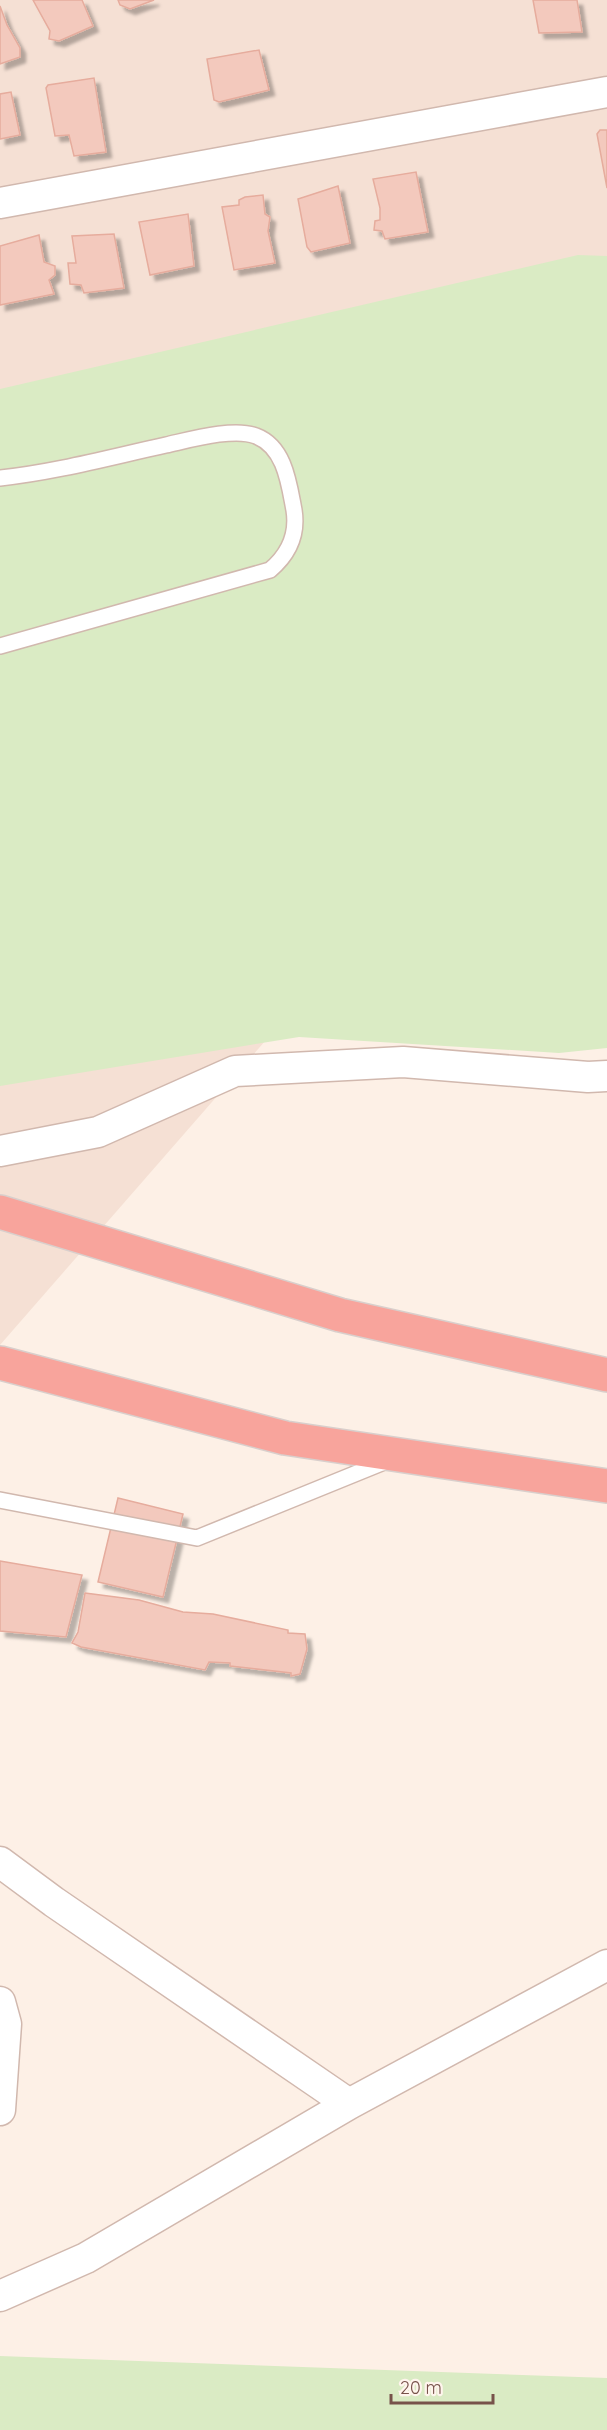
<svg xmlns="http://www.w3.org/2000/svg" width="607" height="2430" viewBox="0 0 607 2430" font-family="Quicksand,sans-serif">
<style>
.residential{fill:#f5e0d4}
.green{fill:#daebc4}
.building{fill:#f3c9bd;stroke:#e6ac9d;stroke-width:1.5;filter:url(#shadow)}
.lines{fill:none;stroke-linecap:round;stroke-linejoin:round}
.lane-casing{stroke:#d1b8ae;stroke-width:18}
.street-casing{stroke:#d1b8ae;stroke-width:33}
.highway-casing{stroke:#d9cfcc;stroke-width:36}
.lane{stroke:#fff;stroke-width:15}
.street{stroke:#fff;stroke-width:30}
.highway{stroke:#f8a49c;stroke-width:33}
</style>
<defs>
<filter id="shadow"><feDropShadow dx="5.5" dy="5.5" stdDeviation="1.5" flood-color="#0004"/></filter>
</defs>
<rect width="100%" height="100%" fill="#fdf0e6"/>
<path class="residential" d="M 0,0 L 607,0 L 607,649 L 0,1345 Z"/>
<path class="green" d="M 578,255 L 607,256 L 607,1048 L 559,1053 L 299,1037 L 0,1086 L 0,389 Z
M 0,2356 L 607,2378 L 607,2430 L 0,2430 Z"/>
<path class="building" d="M 33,0 L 82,0 L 93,26 L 59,41 L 49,39 L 50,31 Z
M 118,0 L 154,0 L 130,9 L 120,5 Z
M 533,0 L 577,0 L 582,32 L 539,33 Z
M 0,6 L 7,25 L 20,48 L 20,57 L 0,64 Z
M 259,50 L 269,90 L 219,102 L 214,100 L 207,59 Z
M 94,78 L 106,152 L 74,156 L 69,135 L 55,136 L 46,88 L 48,85 Z
M 11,92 L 20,135 L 0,139 L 0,94 Z
M 600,130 L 607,130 L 607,188 L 597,134 Z
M 416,172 L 428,232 L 385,239 L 382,231 L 374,230 L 375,221 L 380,220 L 380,208 L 373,179 Z
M 338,186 L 350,243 L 311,252 L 307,247 L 298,199 Z
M 263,195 L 265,214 L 270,217 L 268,231 L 275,263 L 234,270 L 222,207 L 239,205 L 239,200 L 245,197 Z
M 188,214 L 194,266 L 150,275 L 139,222 Z
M 114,234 L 124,288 L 84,293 L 81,285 L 70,284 L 68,263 L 76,263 L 72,236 Z
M 39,235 L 44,262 L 55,266 L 55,275 L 49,280 L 54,294 L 0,305 L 0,246 Z
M 118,1498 L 183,1514 L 163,1597 L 98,1582 Z
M 0,1561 L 82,1575 L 66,1637 L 0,1631 Z
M 85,1593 L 139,1600 L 183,1612 L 213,1614 L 288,1630 L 288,1633 L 305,1634 L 307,1649 L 300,1674 L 291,1676 L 291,1673 L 230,1666 L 230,1663 L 209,1662 L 205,1670 L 81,1647 L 72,1643 L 78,1632 Z"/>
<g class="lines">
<g class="lane-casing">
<path id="lane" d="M 0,478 C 56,472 111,457 166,445 C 189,440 234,427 256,436 C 285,447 289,484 294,510 C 298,535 289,554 270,570 L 0,646
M 0,1500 L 197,1538 L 389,1460"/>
</g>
<g class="street-casing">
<path id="street" d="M 0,203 L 607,92
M 0,1151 L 98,1132 L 235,1071 L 403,1062 L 588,1077 L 607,1076
M 0,1862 L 54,1902 L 349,2104
M 0,2002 L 6,2024 L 0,2110
M 0,2296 L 86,2258 L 349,2104 L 607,1965"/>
</g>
<g class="highway-casing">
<path id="highway" d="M 0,1212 L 340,1315 L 607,1375
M 0,1363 L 285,1438 L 607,1486"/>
</g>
<use href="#lane" class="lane"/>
<use href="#street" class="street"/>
<use href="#highway" class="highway"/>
</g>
<path d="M391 2394v9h102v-9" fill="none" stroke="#77524a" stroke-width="3"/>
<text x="400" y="2394" font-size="18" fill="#77524a" stroke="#fff5ed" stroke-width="4.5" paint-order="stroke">20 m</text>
</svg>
